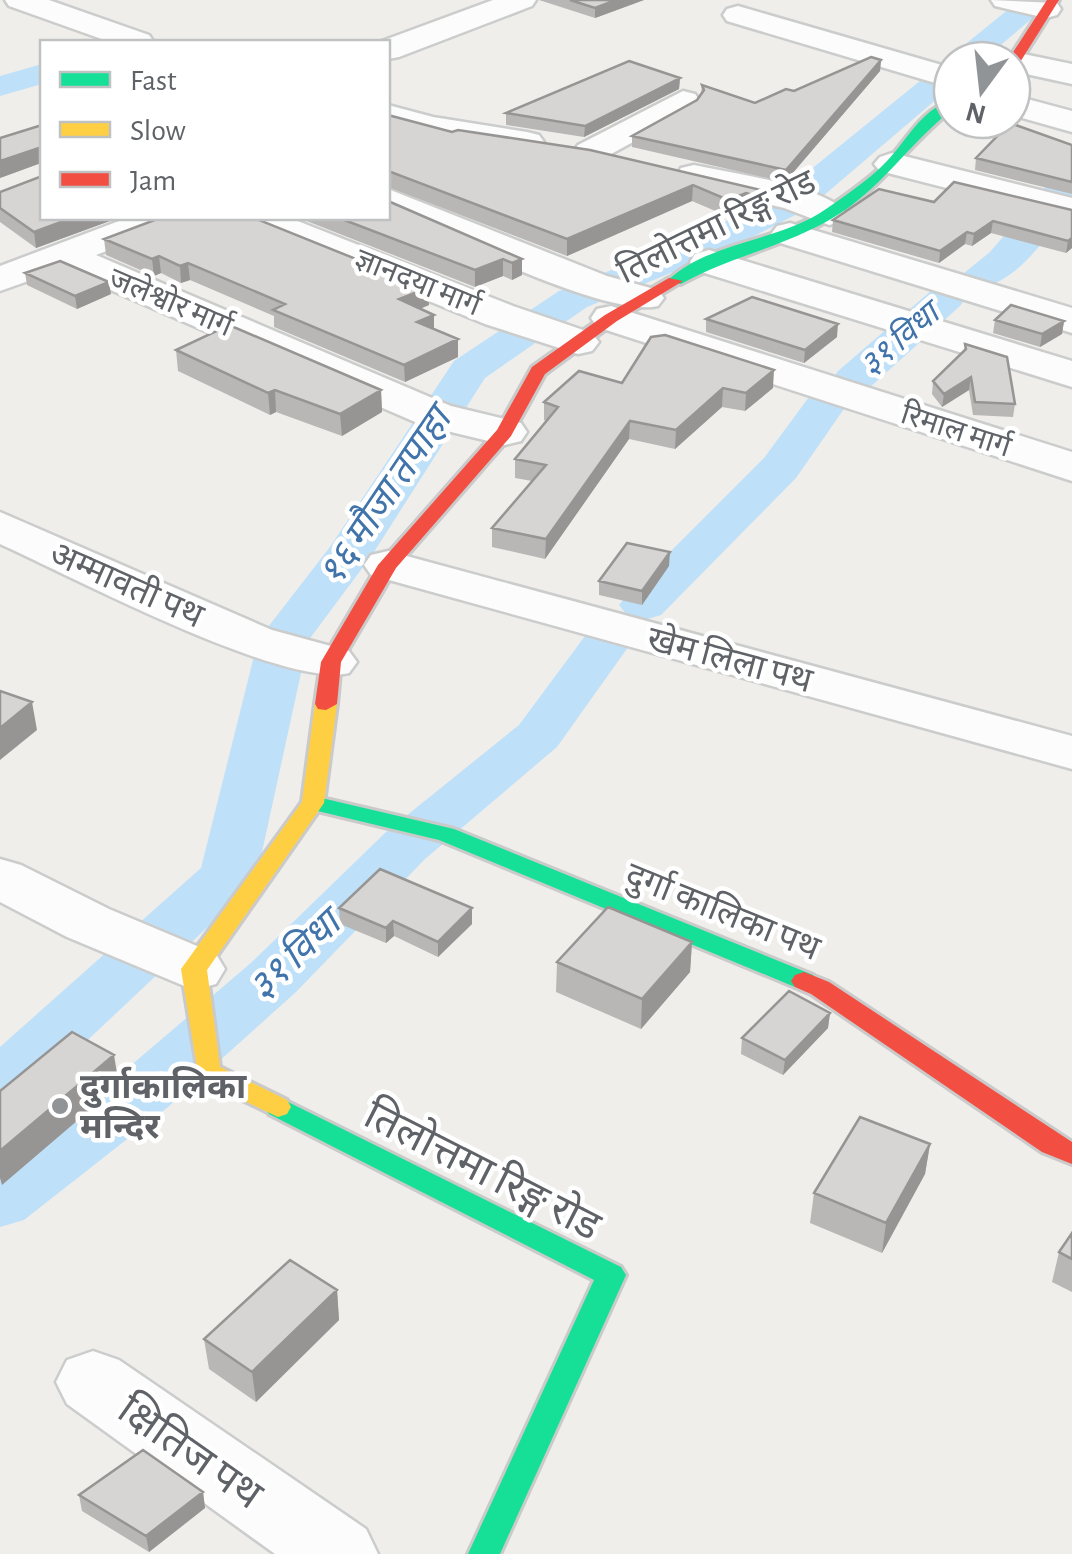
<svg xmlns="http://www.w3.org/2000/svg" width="1072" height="1554" viewBox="0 0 1072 1554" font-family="'Alegreya Sans','Noto Sans Devanagari',sans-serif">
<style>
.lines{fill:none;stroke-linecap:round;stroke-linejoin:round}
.canal{fill:#bfe0f9;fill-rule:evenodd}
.street-casing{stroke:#cbcccc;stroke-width:5}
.fast-casing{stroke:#cacacb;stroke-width:6}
.slow-casing{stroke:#cacacb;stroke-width:6}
.jam-casing{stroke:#cacacb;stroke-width:6}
.street{fill:#fdfcfc;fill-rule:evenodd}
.fast{fill:#16e098;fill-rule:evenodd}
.slow{fill:#ffcf43;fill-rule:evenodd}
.jam{fill:#f24e42;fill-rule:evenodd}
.wall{fill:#b8b7b5}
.shaded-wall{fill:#969594}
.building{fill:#d6d5d3;stroke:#969594;stroke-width:2.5}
.poi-dot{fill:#919496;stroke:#fff;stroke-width:4}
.labels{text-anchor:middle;stroke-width:9;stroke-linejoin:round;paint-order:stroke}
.far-street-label{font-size:30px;fill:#5f6368;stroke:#fff}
.far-water-label{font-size:32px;font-style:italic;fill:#4174aa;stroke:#fff}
.street-label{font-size:35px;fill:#5f6368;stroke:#fff}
.poi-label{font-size:35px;font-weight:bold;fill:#5f6368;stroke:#fff;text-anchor:start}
.water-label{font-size:38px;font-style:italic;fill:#4174aa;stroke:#fff}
.near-street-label{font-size:42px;fill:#5f6368;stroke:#fff}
</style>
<rect width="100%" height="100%" fill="#efeeea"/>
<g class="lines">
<path class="canal" d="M 1020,0 L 1054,0 L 983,60 L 952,60 L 952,86 L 809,208 L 725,251 L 587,307 L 485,378 L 372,555 L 308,641 L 257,875 L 249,888 L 23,1101 L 0,1108 L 0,1047 L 201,868 L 258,640 L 330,547 L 454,361 L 559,291 L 699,235 L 783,192 Z
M 42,64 L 42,84 L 0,96 L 0,76 Z
M 1072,168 L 1072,206 C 1046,236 1009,298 963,286 L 958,278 L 990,252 L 1059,171 Z
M 946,286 L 960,290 L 966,298 L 960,306 L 868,389 L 853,393 L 838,389 L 832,380 L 838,371 L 932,290 Z
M 824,393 L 839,397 L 846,406 L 796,478 L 661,615 L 644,620 L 627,615 L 619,605 L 627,595 L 764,458 L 809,397 Z
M 606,628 L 624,632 L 631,643 L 557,747 L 425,859 L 296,992 L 168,1107 L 24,1220 L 0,1227 L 0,1164 L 122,1073 L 252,962 L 385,833 L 519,725 L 588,632 Z"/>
<g class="street-casing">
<path id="street" d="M 5,0 L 49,0 L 149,35 L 154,42 L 110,42 L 9,6 Z
M 493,0 L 536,0 L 532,6 L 399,57 L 388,59 L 388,42 L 379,42 Z
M 991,0 L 1057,3 L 1061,9 L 1057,15 L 1046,18 L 995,6 Z
M 738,6 L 952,68 L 952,88 L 727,21 L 723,15 L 727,9 Z
M 1014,52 L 1072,64 L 1072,84 L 1012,71 L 1012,60 L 999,60 Z
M 683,91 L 695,94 L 700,101 L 695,108 L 602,159 L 590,162 L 578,159 L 573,152 L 578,145 Z
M 1012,95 L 1072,111 L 1072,132 L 1012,115 Z
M 388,105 L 433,117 L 527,132 L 539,135 L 544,142 L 539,149 L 527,152 L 429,137 L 388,126 Z
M 892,153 L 1072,198 L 1072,220 L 880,171 L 874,164 L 880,157 Z
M 694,165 C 729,173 828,186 847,214 L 842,222 L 829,225 L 784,208 L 681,184 L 676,176 L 681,168 Z
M 388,189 L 607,276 L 658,290 L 664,298 L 658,306 C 609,319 441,235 388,213 Z
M 127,218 L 178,218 L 172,226 L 96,255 L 451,406 L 521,423 L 527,432 L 521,441 L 505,445 L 422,425 L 62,269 L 0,291 L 0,266 Z
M 240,218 L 290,218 L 513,306 L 592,333 L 599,342 L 592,351 L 578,354 L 485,324 L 246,226 Z
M 790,223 L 1072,308 L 1072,333 L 777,242 L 771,234 L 777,226 Z
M 709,250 L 1072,361 L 1072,387 L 695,270 L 690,262 L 695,254 Z
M 611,306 L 1072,452 L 1072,481 L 597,327 L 591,318 L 597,309 Z
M 0,512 L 272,630 L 349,651 L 357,662 L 349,673 C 284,689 69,575 0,544 Z
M 388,551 L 1072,736 L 1072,769 L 371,575 L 364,565 L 371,555 Z
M 0,859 L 21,865 L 109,909 L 216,954 L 225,969 L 216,984 L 194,990 L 67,937 L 0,902 Z
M 93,1351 L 119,1360 L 366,1529 L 378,1554 L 275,1554 L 67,1404 L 56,1382 L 67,1360 Z"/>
</g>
<g class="fast-casing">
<path id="fast" d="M 952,99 L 952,110 C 909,143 880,191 831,219 C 783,247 729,257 681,284 L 667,281 C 709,241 779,242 826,209 C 846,195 870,179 887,161 C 909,138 918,113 952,99 Z
M 313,796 L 454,829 L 813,975 L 817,981 L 813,987 L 795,987 L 439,840 L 305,808 L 302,803 L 305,798 Z
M 278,1097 L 621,1267 L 626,1275 L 500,1554 L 468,1554 L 594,1280 L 269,1114 L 265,1107 L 269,1100 Z"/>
</g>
<g class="slow-casing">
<path id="slow" d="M 326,698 L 337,704 L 324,803 L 207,970 L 220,1067 L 287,1100 L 291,1107 L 287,1114 L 278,1117 L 199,1079 L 181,969 L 302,802 L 315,704 Z"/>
</g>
<g class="jam-casing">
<path id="jam" d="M 1047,0 L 1059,0 L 1017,67 L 1012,68 L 1012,60 L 1008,60 Z
M 669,278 L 683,281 L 617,321 L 545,374 L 511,436 L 396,568 L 341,662 L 337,704 L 326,710 L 318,709 L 315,704 L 321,662 L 378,565 L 497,430 L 532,367 L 605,315 Z
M 804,972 L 829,982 L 1072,1142 L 1072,1164 L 1042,1152 L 811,994 L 795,987 L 791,981 L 795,975 Z"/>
</g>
<use href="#street" class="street"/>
<use href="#fast" class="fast"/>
<use href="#slow" class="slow"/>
<use href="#jam" class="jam"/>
</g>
<path class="wall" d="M 539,0 L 644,0 L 595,18 Z
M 881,60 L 880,71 L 785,182 L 632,147 L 632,136 L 697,100 L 701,94 L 702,85 L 755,103 L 794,91 Z
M 680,78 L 679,89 L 584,137 L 506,125 L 506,113 Z
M 388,115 L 452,132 L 765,191 L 764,207 L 759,213 L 745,209 L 727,216 L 692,201 L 567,256 L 388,187 Z
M 42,125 L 42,165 L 41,163 L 0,178 Z
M 1072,145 L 1072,194 L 975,170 L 976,158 Z
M 0,192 L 42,218 L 118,218 L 36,248 L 0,222 Z
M 934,202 L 1072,210 L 1072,248 L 1066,253 L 991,233 L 972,246 L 965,244 L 939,263 L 832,232 L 833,220 Z
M 299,218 L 388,218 L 522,259 L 522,275 L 512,280 L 503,276 L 475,287 Z
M 104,239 L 429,305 L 420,309 L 434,315 L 434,329 L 458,357 L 405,382 L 274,327 L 274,316 L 190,280 L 181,283 L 161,273 L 154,276 L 106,255 Z
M 25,273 L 111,294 L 77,309 L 27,285 Z
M 706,319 L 837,337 L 804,363 L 706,332 Z
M 995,320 L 1064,321 L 1062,334 L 1040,347 L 993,333 Z
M 965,344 L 1015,404 L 1013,417 L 973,415 L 969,390 L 942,407 L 932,394 L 933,381 L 964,351 Z
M 176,350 L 381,390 L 382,412 L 342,436 L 276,412 L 270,415 L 178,371 Z
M 622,383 L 773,388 L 745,411 L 722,407 L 675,449 L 629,439 L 545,559 L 492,547 L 492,528 L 532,481 L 515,478 L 515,459 L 546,421 L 544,420 L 544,402 Z
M 669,566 L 642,605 L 599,595 L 599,581 Z
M 339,908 L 472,908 L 472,924 L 438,957 L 394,936 L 386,943 L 340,924 Z
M 692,942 L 690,972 L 641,1029 L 556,992 L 557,962 Z
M 830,1013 L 828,1028 L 783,1075 L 741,1054 L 742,1038 Z
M 930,1144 L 925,1174 L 882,1253 L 810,1223 L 814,1193 Z
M 1072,1233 L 1072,1292 L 1052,1282 L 1059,1252 Z
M 337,1290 L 339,1320 L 256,1402 L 209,1369 L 204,1339 Z
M 203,1492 L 205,1508 L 149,1552 L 82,1511 L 79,1495 Z"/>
<path class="shaded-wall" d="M 616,0 L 644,0 L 595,18 L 595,8 Z
M 881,60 L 880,71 L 785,182 L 786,170 Z
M 680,78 L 679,89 L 584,137 L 585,126 Z
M 39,148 L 41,163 L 0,178 L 0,161 Z
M 693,185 L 692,201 L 567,256 L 567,239 Z
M 765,191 L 764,207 L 759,213 L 760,197 Z
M 746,193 L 745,209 L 727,216 L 728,200 Z
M 72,218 L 118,218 L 36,248 L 34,232 Z
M 993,221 L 991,233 L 972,246 L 974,234 Z
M 967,232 L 965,244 L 939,263 L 940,251 Z
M 1072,238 L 1072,248 L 1066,253 L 1068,241 Z
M 159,256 L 161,273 L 154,276 L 152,259 Z
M 503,259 L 503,276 L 475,287 L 475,270 Z
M 522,259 L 522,275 L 512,280 L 512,263 Z
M 188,263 L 190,280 L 181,283 L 180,266 Z
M 109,282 L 111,294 L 77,309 L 75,296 Z
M 428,288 L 429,305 L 399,317 L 399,299 Z
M 434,315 L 434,332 L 417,322 Z
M 1064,321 L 1062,334 L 1040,347 L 1042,334 Z
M 838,324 L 837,337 L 804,363 L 805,350 Z
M 458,339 L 458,357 L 405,382 L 404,365 Z
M 774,370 L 773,388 L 745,411 L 746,393 Z
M 971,377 L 969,390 L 942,407 L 944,394 Z
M 723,388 L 722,407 L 675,449 L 676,430 Z
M 275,390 L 276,412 L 270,415 L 268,393 Z
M 381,390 L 382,412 L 342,436 L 340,414 Z
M 630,421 L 629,439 L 545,559 L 546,539 Z
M 670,552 L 669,566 L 642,605 L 642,591 Z
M 32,702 L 37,730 L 0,760 L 0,728 Z
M 472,908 L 472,924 L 438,957 L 438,942 Z
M 393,921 L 394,936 L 386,943 L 386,928 Z
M 692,942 L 690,972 L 641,1029 L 642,999 Z
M 830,1013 L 828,1028 L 783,1075 L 785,1060 Z
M 114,1055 L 119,1085 L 2,1185 L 0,1178 L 0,1151 Z
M 930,1144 L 925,1174 L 882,1253 L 886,1223 Z
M 337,1290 L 339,1320 L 256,1402 L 252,1372 Z
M 203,1492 L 205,1508 L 149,1552 L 146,1536 Z"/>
<path class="building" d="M 570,0 L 616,0 L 595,8 Z
M 871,57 L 881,60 L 786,170 L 632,136 L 697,100 L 704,90 L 702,85 L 755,103 L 786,89 L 794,91 Z
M 629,61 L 680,78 L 585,126 L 506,113 Z
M 388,115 L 452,132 L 458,130 L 590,150 L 765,191 L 760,197 L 746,193 L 728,200 L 693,185 L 567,239 L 388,171 Z
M 1010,123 L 1072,145 L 1072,182 L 976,158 Z
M 42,125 L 42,151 L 39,148 L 0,161 L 0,138 Z
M 42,176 L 42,218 L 72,218 L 34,232 L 0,208 L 0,192 Z
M 954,182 L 1072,210 L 1072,238 L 1068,241 L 993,221 L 974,234 L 967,232 L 940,251 L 833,220 L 879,189 L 934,202 Z
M 388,201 L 522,259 L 512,263 L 503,259 L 475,270 L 339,218 L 388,218 Z
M 160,218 L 254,218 L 428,288 L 399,299 L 434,315 L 417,322 L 458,339 L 404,365 L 273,310 L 285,304 L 188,263 L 180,266 L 159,256 L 152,259 L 104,239 Z
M 60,261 L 109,282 L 75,296 L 25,273 Z
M 752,297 L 838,324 L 805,350 L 706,319 Z
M 1011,305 L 1064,321 L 1042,334 L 995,320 Z
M 229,325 L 381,390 L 340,414 L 275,390 L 268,393 L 176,350 Z
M 665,335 L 774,370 L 746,393 L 723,388 L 676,430 L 630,421 L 546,539 L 492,528 L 546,465 L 515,459 L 558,407 L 544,402 L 579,371 L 622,383 L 651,337 Z
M 965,344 L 1007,357 L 1015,404 L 975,402 L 971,377 L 944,394 L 933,381 L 966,349 Z
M 627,543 L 670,552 L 642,591 L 599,581 Z
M 0,691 L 32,702 L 0,728 Z
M 380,869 L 472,908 L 438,942 L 393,921 L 386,928 L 339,908 Z
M 608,907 L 692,942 L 642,999 L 557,962 Z
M 789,991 L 830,1013 L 785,1060 L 742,1038 Z
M 72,1032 L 114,1055 L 0,1151 L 0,1091 Z
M 860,1117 L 930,1144 L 886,1223 L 814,1193 Z
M 1072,1233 L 1072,1259 L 1059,1252 Z
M 290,1260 L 337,1290 L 252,1372 L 204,1339 Z
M 143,1450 L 203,1492 L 146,1536 L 79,1495 Z"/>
<circle class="poi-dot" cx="60" cy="1106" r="10"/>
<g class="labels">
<g class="far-street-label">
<text transform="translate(418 282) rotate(22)" y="10">ज्ञानदया मार्ग</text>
<text transform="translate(171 302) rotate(23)" y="10">जलेश्वोर मार्ग</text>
<text transform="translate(956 430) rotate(18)" y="10">रिमाल मार्ग</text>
</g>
<g class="far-water-label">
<text transform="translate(899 339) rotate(-41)" y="11">३१ विधा</text>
</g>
<g class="street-label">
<text transform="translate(716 226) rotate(-26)" y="12">तिलोत्तमा रिङ्ग रोड</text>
<text transform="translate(127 584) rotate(24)" y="12">अम्मावती पथ</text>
<text transform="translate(730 659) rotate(15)" y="12">खेम लिला पथ</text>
<text transform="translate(723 911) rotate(22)" y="12">दुर्गा कालिका पथ</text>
</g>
<g class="poi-label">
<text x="80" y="1098">दुर्गाकालिका<tspan x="80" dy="40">मन्दिर</tspan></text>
</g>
<g class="water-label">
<text transform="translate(384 496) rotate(-56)" y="13">१६ मौजा तपाहा</text>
<text transform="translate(294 955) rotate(-44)" y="13">३१ विधा</text>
</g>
<g class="near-street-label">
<text transform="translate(483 1169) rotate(27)" y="15">तिलोत्तमा रिङ्ग रोड</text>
<text transform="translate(191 1451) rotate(35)" y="15">क्षितिज पथ</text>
</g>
</g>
<rect x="40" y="40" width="350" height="180" fill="#ffffff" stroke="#bfc1c3" stroke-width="2.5"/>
<rect x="60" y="72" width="50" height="15" fill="#16e098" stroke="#bfc1c3" stroke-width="2.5"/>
<text x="130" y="90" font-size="30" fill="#5f6368">Fast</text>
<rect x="60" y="122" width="50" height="15" fill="#ffcf43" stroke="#bfc1c3" stroke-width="2.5"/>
<text x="130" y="140" font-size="30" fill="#5f6368">Slow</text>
<rect x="60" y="172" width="50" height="15" fill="#f24e42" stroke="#bfc1c3" stroke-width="2.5"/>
<text x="130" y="190" font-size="30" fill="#5f6368">Jam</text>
<g transform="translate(982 90) rotate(195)"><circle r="48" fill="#ffffff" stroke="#bfc1c3" stroke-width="2.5"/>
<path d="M0-8L18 38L0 25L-18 38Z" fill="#919496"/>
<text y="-15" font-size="28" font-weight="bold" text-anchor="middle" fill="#5f6368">N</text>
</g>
</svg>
